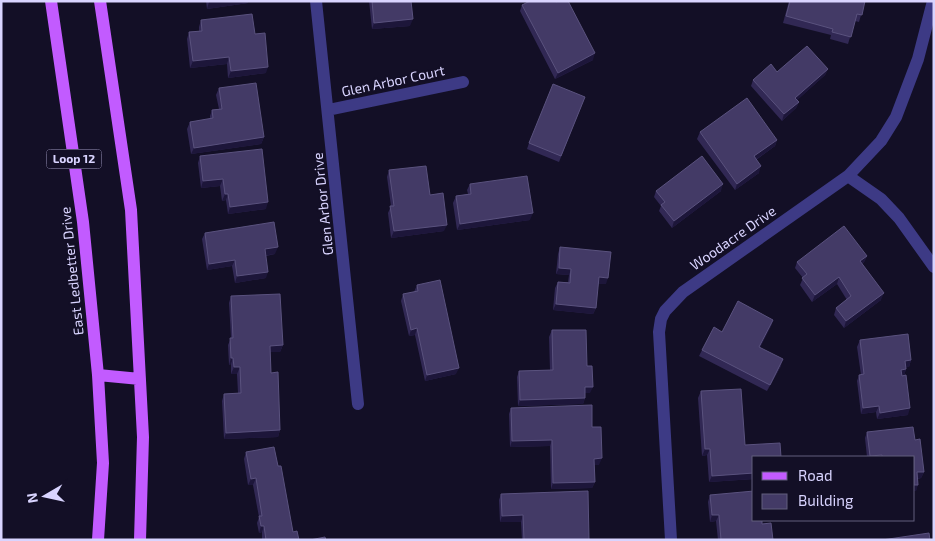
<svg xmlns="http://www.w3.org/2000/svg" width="935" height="541" viewBox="0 0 935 541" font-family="'Exo 2',sans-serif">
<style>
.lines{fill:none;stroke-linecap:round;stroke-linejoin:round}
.street{stroke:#3d3a85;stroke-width:12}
.primary{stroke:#c25bff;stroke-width:12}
.wall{fill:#312854}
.shaded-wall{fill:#1d163a}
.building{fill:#433a66;stroke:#5a527e}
.labels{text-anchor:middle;stroke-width:4;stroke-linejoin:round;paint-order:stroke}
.shield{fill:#130f26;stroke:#9e99be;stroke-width:1}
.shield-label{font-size:12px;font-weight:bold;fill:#d9d4ff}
.street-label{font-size:14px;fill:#d9d4ff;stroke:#130f26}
</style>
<rect width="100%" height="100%" fill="#130f26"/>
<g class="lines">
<path class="street" d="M 316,1 L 358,404
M 328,110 L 463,82
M 848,176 L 881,199 L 899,218 L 934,267
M 671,540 L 659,332 L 661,319 L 665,311 L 683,292 L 848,176 L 881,141 L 896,117 L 918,59 L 933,1"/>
<path class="primary" d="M 51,1 L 83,222 L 98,375 L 103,463 L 98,540
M 100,1 L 131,210 L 143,437 L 140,540
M 98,375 L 140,379"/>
</g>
<path class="wall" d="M 206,1 L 248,1 L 248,3 L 207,9 Z
M 369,1 L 411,1 L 410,26 L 372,29 Z
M 789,1 L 865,1 L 859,22 L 855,21 L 848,44 L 830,39 L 831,35 L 783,23 Z
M 522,5 L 593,60 L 555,79 L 520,11 Z
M 201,20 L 255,34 L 266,73 L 228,78 L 227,64 L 190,68 L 187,39 L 189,32 L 199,31 L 199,27 Z
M 828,69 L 825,75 L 797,100 L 799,102 L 796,108 L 782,121 L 751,86 L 753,80 L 777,72 Z
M 219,88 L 264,137 L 261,144 L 191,154 L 187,129 L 190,122 L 210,119 L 210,116 L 212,110 L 219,109 L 216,95 Z
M 585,97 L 559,162 L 527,149 L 529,143 Z
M 700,132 L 777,140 L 775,146 L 756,160 L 759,173 L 735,190 L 697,139 Z
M 200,156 L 266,209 L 228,214 L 226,200 L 222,201 L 220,186 L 201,188 L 198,163 Z
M 389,170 L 444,231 L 391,238 L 388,213 L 391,206 L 387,177 Z
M 470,184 L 530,220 L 457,230 L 453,203 L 456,196 L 468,194 L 467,190 Z
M 656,191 L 721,191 L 672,228 L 659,211 L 661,206 L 654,197 Z
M 205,233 L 275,254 L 266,256 L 266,278 L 235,283 L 232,266 L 207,270 L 202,239 Z
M 560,247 L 606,284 L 598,284 L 596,308 L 593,314 L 553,310 L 555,288 L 558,282 L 568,282 L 569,275 L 556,274 L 558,254 Z
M 867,256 L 864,262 L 862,264 L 881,300 L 844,328 L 834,315 L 836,308 L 847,300 L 837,284 L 812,302 L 800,285 L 803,278 L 795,268 L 797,262 Z
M 417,285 L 456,374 L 425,381 L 415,335 L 409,336 L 401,301 L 403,294 L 414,292 Z
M 231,296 L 283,345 L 280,352 L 270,352 L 271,373 L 280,430 L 278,437 L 224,439 L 222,401 L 224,394 L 238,393 L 237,374 L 231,374 L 231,364 L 229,365 L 228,345 L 231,338 L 229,303 Z
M 773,320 L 771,326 L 760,347 L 781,366 L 767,391 L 699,356 L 702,350 L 722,332 Z
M 552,330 L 587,366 L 590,393 L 585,393 L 585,398 L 583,404 L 518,406 L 517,377 L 519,371 L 550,370 L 549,337 Z
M 860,340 L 911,360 L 909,367 L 906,367 L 906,369 L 904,375 L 908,415 L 877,419 L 876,412 L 861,414 L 857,381 L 859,375 L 861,375 L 857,347 Z
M 701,391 L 745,445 L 754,457 L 754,479 L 709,482 L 707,455 L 702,456 L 698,398 Z
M 511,408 L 592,427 L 599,465 L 594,465 L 595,482 L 592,488 L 551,489 L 550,446 L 510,447 L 509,414 Z
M 867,432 L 915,440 L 924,472 L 921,478 L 918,479 L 916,491 L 914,491 L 914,457 L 867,457 L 865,438 Z
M 246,452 L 278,466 L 293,532 L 299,540 L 262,540 L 262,532 L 259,533 L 257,523 L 259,517 L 253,485 L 248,485 L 244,459 Z
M 501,494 L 589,540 L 522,540 L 521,522 L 500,522 L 499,500 Z
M 710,495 L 762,524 L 773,540 L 718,540 L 716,521 L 710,522 L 708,502 Z"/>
<path class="shaded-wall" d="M 217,1 L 248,1 L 248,3 L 207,9 L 209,2 Z
M 413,19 L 410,26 L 372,29 L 374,23 Z
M 595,53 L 593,60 L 555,79 L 558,73 Z
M 229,57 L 227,64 L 190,68 L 193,61 Z
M 268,67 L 266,73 L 228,78 L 231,71 Z
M 828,69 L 825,75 L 793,104 L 795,98 Z
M 799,102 L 796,108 L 782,121 L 784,114 Z
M 264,137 L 261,144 L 191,154 L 194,148 Z
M 777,140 L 775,146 L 751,163 L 754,156 Z
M 761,166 L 759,173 L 735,190 L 737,184 Z
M 223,179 L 220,186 L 201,188 L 203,181 Z
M 723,184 L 721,191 L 672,228 L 674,221 Z
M 225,194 L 228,194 L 226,200 L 222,201 Z
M 268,202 L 266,209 L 228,214 L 230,207 Z
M 533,213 L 530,220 L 457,230 L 460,224 Z
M 447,225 L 444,231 L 391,238 L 394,231 Z
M 278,247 L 275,254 L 262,256 L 265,249 Z
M 867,256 L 864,262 L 857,268 L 860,261 Z
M 235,260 L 232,266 L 207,270 L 209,264 Z
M 559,268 L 571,269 L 569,275 L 556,274 Z
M 268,272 L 266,278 L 235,283 L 237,276 Z
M 599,277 L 608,278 L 606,284 L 596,284 Z
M 839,277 L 837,284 L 812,302 L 815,295 Z
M 884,293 L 881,300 L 844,328 L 846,321 Z
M 556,304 L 596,308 L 593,314 L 553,310 Z
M 773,320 L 771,326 L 757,354 L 759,347 Z
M 417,328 L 415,335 L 409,336 L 411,330 Z
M 283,345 L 280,352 L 267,352 L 270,346 Z
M 231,358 L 233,358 L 231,364 L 229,365 Z
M 783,359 L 781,366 L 767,391 Z
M 911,360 L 909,367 L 902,368 L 905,361 Z
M 234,367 L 240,367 L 237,374 L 231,374 Z
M 459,368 L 456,374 L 425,381 L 427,375 Z
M 906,369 L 904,376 L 899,376 L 901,370 Z
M 585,387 L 593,387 L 590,393 L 583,393 Z
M 585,398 L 583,404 L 518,406 L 520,400 Z
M 879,406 L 876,412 L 861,414 L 863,408 Z
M 910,408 L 908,415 L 877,419 L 880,413 Z
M 280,430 L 278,437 L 224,439 L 226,433 Z
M 552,440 L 550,446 L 510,447 L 512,441 Z
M 705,449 L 710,449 L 707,455 L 702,456 Z
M 882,455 L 881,457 L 870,457 L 870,456 Z
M 602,458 L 599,465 L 592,465 L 594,459 Z
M 917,472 L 924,472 L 921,478 L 915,479 Z
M 754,473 L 754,479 L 709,482 L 712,476 Z
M 256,478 L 253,485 L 248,485 L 251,479 Z
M 595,482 L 592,488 L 551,489 L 553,483 Z
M 914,485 L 918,485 L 916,491 L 914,491 Z
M 523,515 L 521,522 L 500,522 L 502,516 Z
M 712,515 L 719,515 L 716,521 L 710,522 Z
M 261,526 L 264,526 L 262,532 L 259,533 Z"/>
<path class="building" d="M 372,1 L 411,1 L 413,19 L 374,23 Z
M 530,1 L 556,1 L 556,2 L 558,1 L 568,1 L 595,53 L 558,73 L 522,5 Z
M 790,1 L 865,1 L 862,15 L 857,14 L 851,37 L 832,32 L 833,29 L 786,16 Z
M 252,14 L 255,34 L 265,33 L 268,67 L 231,71 L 229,57 L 193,61 L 189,32 L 202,31 L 201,20 Z
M 807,46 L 828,69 L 795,98 L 799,102 L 784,114 L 753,80 L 771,64 L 777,72 Z
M 256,83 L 264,137 L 194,148 L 190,122 L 213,118 L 212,110 L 222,109 L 219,88 Z
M 553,84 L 585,97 L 561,156 L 529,143 Z
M 747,98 L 777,140 L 754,156 L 761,166 L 737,184 L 700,132 Z
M 262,149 L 268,202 L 230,207 L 228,194 L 225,194 L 223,179 L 203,181 L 200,156 Z
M 702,156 L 723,184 L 674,221 L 661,205 L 665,202 L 656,191 Z
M 426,166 L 430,195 L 443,193 L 447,225 L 394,231 L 390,206 L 394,206 L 389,170 Z
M 527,176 L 533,213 L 460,224 L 456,196 L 471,194 L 470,184 Z
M 274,222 L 278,247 L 265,249 L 268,272 L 237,276 L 235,260 L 209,264 L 205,233 Z
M 844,226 L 867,256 L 860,261 L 884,293 L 846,321 L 836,308 L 851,296 L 839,277 L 815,295 L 802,278 L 807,274 L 797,262 Z
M 560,247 L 611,252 L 608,278 L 599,277 L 596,308 L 556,304 L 558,282 L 570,283 L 571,269 L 559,268 Z
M 440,280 L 459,368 L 427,375 L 417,328 L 411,330 L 403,294 L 418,291 L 417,285 Z
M 280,294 L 283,345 L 270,346 L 271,373 L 278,372 L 280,430 L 226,433 L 224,394 L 241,393 L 240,367 L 234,367 L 233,358 L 231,358 L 230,338 L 233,338 L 231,296 Z
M 738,301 L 773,320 L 759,347 L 783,359 L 770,385 L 702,350 L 714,327 L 722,332 Z
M 552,330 L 586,330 L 587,366 L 592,366 L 593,387 L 585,387 L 585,398 L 520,400 L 519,371 L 553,370 Z
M 908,334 L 911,360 L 905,361 L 906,369 L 901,370 L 902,376 L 906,375 L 910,408 L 880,413 L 879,406 L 863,408 L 859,375 L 864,374 L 860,340 Z
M 741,389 L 745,445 L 780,443 L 781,457 L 754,457 L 754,473 L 712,476 L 710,449 L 705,449 L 701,391 Z
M 592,405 L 592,427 L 601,427 L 602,458 L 594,459 L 595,482 L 553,483 L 552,440 L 512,441 L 511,408 Z
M 913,427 L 915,440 L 920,439 L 924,472 L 917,472 L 918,485 L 914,485 L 914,457 L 882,457 L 882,455 L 870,456 L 867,432 Z
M 274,447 L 278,466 L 281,466 L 293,532 L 297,531 L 299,540 L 266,540 L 264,526 L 261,526 L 259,516 L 262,516 L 256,478 L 251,479 L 246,452 Z
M 588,491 L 589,540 L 524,540 L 523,515 L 502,516 L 501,494 Z
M 754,491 L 754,520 L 762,520 L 762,524 L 771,523 L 773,540 L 721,540 L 719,515 L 712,515 L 710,495 Z
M 929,533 L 930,540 L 882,540 Z
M 325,537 L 326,540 L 310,540 Z"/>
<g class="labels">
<rect class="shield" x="46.5" y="149.5" width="55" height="19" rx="4"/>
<g class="shield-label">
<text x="74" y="163">Loop 12</text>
</g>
<g class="street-label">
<text transform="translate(393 81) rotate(-12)" y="5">Glen Arbor Court</text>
<text transform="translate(323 204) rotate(-96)" y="5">Glen Arbor Drive</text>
<text transform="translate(733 238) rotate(-35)" y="5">Woodacre Drive</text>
<text transform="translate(72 271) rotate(-96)" y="5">East Ledbetter Drive</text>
</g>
</g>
<rect width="935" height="541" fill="none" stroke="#d9d4ff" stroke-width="5"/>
<rect x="752" y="456" width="162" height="65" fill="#130f26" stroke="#625e7d"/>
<rect x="762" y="472" width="25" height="8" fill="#c25bff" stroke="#625e7d"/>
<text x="798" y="481" font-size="15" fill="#d9d4ff">Road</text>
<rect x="762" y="494" width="25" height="15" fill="#433a66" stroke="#625e7d"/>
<text x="798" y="506" font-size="15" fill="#d9d4ff">Building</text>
<g transform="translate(45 496) rotate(261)" stroke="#130f26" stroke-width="4" paint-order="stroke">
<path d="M0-4L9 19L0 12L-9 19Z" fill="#d9d4ff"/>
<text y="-8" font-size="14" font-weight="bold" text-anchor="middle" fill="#d9d4ff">N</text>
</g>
</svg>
